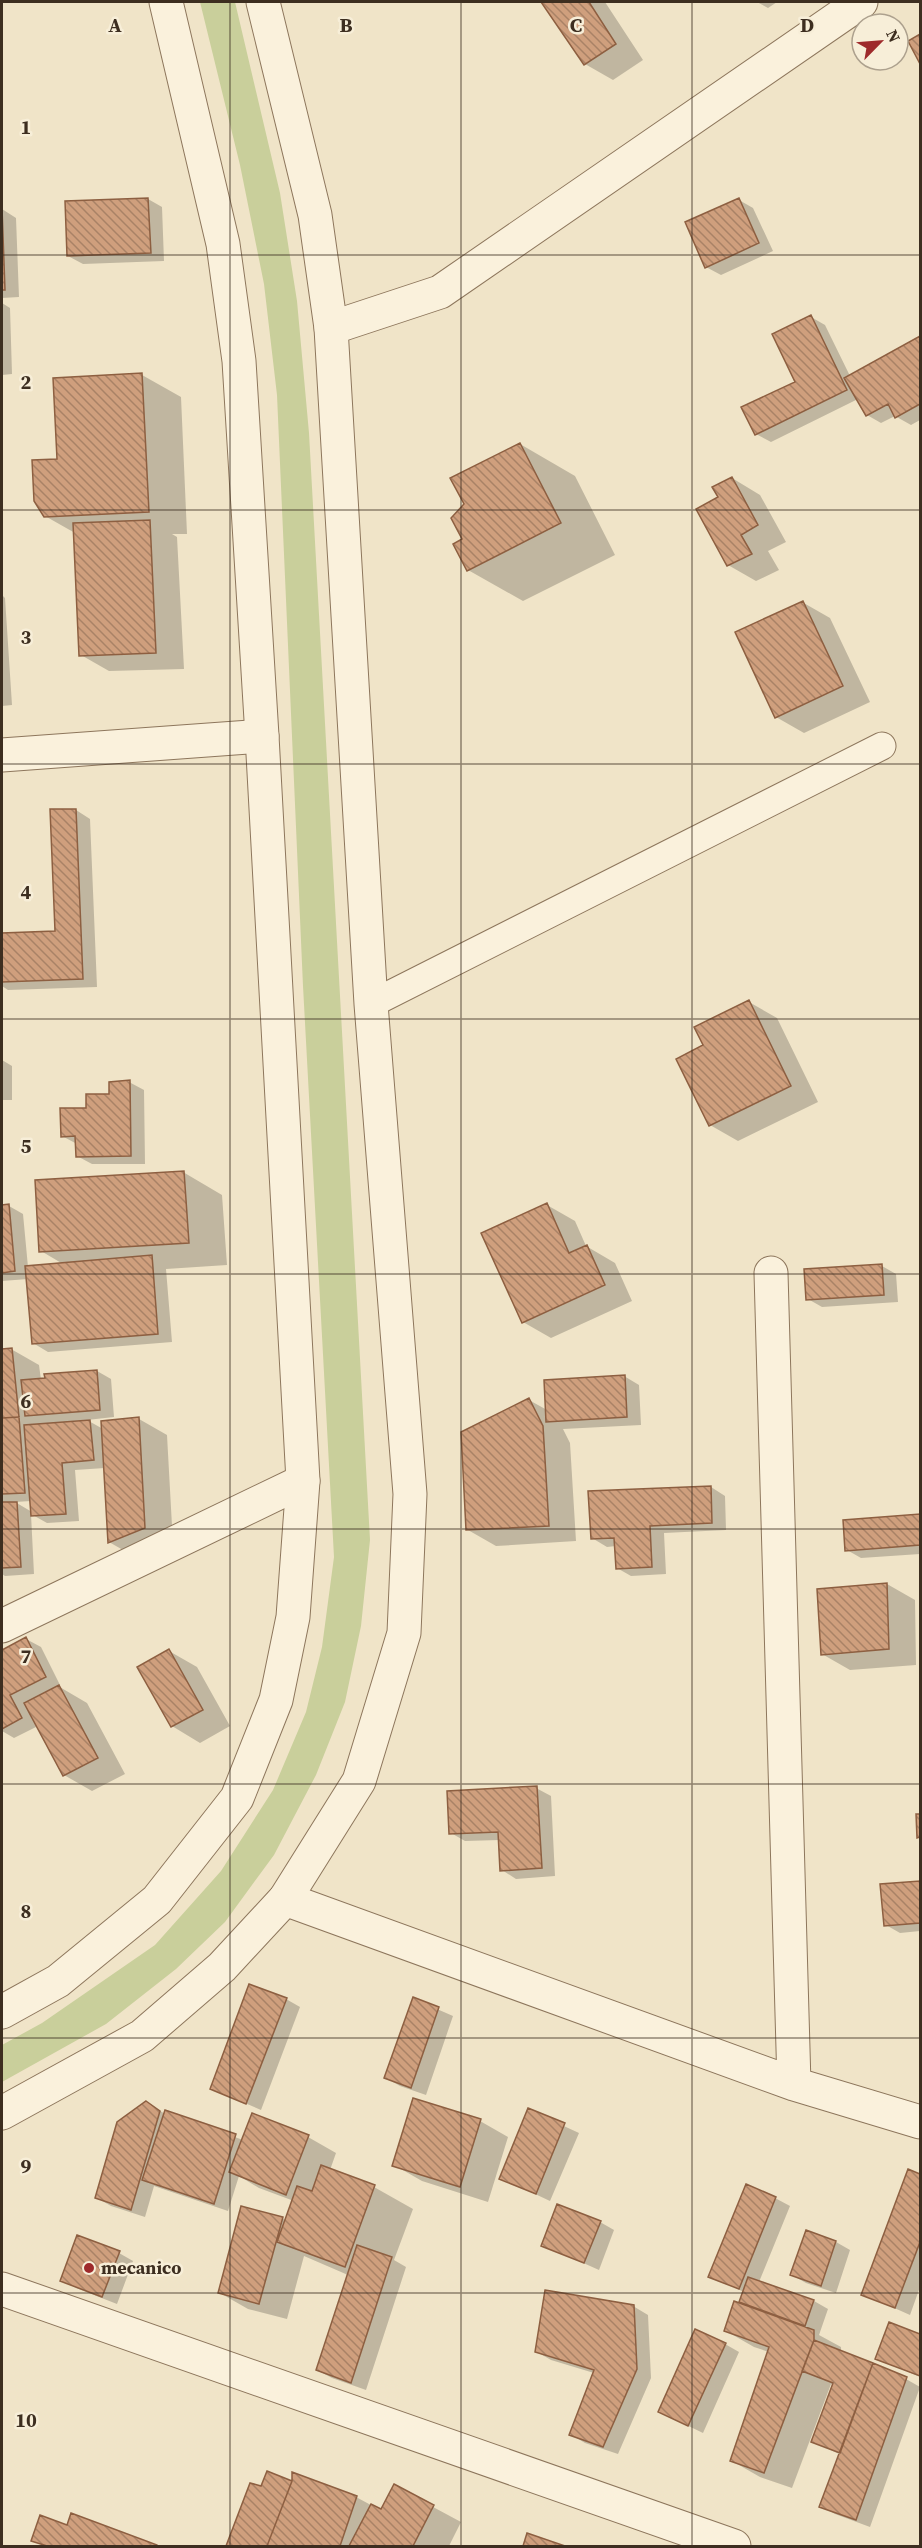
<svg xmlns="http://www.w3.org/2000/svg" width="922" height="2548" viewBox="0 0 922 2548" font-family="'Source Serif 4',serif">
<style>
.green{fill:#c9cf9b}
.shadow{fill:#0003;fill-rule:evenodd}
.building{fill:url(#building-back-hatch);stroke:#8d5f41;stroke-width:1.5}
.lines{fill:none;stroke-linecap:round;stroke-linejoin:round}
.service-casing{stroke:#8d765c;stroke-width:29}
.minor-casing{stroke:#8d765c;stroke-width:35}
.tertiary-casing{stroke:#8d765c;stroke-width:35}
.service{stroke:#faf1dc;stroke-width:27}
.minor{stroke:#faf1dc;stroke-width:33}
.tertiary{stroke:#faf1dc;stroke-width:33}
.grid{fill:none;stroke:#3d2e20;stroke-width:1.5;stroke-opacity:0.55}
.poi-dot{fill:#9e2a2b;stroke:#f7eed8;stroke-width:2}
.labels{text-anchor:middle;stroke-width:5;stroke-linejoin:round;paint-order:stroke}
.poi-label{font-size:18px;font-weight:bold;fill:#3d2e20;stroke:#f7eed8;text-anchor:start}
.grid-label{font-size:20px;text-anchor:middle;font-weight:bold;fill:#3d2e20;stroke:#f7eed8;stroke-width:5;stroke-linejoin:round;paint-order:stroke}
</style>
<defs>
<pattern id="building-back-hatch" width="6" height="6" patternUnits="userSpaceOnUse" patternTransform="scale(1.5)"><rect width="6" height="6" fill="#cf9f7d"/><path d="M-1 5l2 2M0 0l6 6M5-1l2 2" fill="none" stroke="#a98266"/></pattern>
</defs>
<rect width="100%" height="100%" fill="#f0e4c8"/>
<path class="green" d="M 200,2 L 235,2 L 280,193 L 297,301 L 309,433 L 370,1540 L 361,1626 L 345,1702 L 316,1775 L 274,1855 L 225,1922 L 176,1969 L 106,2024 L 2,2082 L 2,2045 L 42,2023 L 155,1945 L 221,1871 L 273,1790 L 306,1712 L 322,1647 L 334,1557 L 303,986 L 277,395 L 264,284 L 240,165 Z"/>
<path class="shadow" d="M 543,2 L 605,2 L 643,60 L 613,80 L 585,64 Z
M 757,2 L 777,2 L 768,8 Z
M 148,199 L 162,207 L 164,261 L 83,264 L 68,256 Z
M 739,200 L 753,208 L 773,251 L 721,275 L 706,267 Z
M 2,209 L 16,218 L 19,297 L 2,298 Z
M 2,303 L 10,308 L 12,374 L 2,375 Z
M 811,317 L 825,325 L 850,376 L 920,337 L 920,420 L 911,425 L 895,416 L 881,423 L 867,415 L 858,399 L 771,442 L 756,434 L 797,382 Z
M 142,375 L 181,397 L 187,534 L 172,534 L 177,537 L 184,669 L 109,671 L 81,655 L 75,533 L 45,516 Z
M 520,444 L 575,476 L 615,555 L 523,601 L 468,570 L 464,540 Z
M 732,478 L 760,495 L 786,542 L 768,551 L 779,570 L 756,581 L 728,565 L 720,498 Z
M 2,595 L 5,598 L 12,705 L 2,706 Z
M 802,602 L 830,618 L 870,702 L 804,733 L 776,717 Z
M 76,810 L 90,819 L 97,987 L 8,990 L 2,986 L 2,935 L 57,932 Z
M 749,1002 L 777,1018 L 818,1102 L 738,1141 L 710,1125 L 705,1046 Z
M 2,1060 L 12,1066 L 12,1100 L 2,1100 Z
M 129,1082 L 144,1090 L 145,1164 L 92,1164 L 77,1156 L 77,1144 L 62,1136 Z
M 183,1172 L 222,1195 L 227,1265 L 166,1269 L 172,1342 L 48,1352 L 33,1343 L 28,1279 L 2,1281 L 2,1207 L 9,1206 L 23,1214 L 28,1267 L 63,1264 L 41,1251 Z
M 547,1205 L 575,1221 L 586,1246 L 615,1263 L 632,1301 L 551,1338 L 523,1322 Z
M 882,1266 L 896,1274 L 898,1302 L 822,1307 L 808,1299 Z
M 11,1349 L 39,1365 L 41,1380 L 97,1371 L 111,1379 L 114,1417 L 87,1420 L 103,1429 L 139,1419 L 167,1435 L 173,1544 L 137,1558 L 109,1542 L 105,1468 L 75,1470 L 79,1521 L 47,1523 L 31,1514 L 34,1574 L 5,1576 L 2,1574 L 2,1350 ZM 31,1501 L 32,1512 L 15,1502 Z
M 624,1376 L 639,1385 L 641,1425 L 563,1429 L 570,1443 L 576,1541 L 496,1546 L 468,1530 L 529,1400 L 547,1410 Z
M 711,1487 L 725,1496 L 726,1530 L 664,1533 L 666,1574 L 631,1576 L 617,1568 L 616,1546 L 607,1547 L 592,1538 Z
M 920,1515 L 920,1554 L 861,1558 L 847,1550 L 844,1522 Z
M 887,1584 L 915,1600 L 916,1665 L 850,1670 L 822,1654 L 819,1591 Z
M 26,1639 L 41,1647 L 60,1685 L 58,1686 L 87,1703 L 125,1774 L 92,1791 L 64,1775 L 38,1726 L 14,1738 L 2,1731 L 2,1652 Z
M 169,1651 L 197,1667 L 230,1726 L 200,1743 L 172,1726 Z
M 536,1788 L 551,1796 L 555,1876 L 516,1879 L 502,1870 L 500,1840 L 465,1841 L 451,1833 Z
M 920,1882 L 920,1931 L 900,1933 L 886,1925 L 882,1885 Z
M 286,1999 L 300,2007 L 261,2110 L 212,2089 Z
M 414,1999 L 453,2016 L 426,2095 L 400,2086 L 386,2078 Z
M 146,2102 L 165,2114 L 166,2112 L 243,2140 L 308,2137 L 336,2153 L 330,2170 L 374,2187 L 413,2209 L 394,2260 L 406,2267 L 366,2390 L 332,2378 L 317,2370 L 348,2275 L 304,2256 L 287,2319 L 248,2309 L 220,2293 L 282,2218 L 287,2221 L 294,2201 L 259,2188 L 239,2176 L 228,2211 L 154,2186 L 145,2217 L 111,2206 L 97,2198 Z
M 529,2110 L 579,2133 L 550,2201 L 501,2178 Z
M 480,2121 L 508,2137 L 488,2202 L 422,2181 L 394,2165 Z
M 909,2171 L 920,2175 L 920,2287 L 910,2315 L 863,2294 Z
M 775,2198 L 790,2206 L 759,2282 L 814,2301 L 828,2309 L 819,2335 L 841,2347 L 841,2353 L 906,2379 L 920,2387 L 870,2527 L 835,2514 L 821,2506 L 841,2455 L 813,2441 L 834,2385 L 831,2384 L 792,2488 L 760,2477 L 732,2461 L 769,2352 L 754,2347 L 726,2331 L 752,2307 L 741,2301 L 744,2292 L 710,2276 Z
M 600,2222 L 614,2230 L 599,2270 L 543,2245 Z
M 807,2232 L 836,2242 L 850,2250 L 836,2293 L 806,2283 L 792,2275 Z
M 119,2253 L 133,2261 L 117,2304 L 76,2288 L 62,2280 Z
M 633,2306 L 648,2315 L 651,2378 L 618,2454 L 585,2443 L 570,2434 L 594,2373 L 551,2360 L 537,2352 Z
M 890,2324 L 920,2336 L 920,2377 L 877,2358 Z
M 725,2344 L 739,2352 L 703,2433 L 674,2419 Z
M 294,2484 L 356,2497 L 382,2511 L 394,2486 L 461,2522 L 449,2546 L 228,2546 L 251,2485 L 262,2488 Z
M 72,2515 L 156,2546 L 44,2546 L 33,2540 L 68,2527 Z"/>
<path class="building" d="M 541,2 L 589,2 L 616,44 L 584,65 Z
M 920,34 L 920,64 L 908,41 Z
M 148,198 L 151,253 L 67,256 L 65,201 Z
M 739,198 L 759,243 L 705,268 L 685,222 Z
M 2,208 L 5,290 L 2,290 Z
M 811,315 L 847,390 L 755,435 L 741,407 L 795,382 L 772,334 Z
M 920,336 L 920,404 L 895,418 L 888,404 L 866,416 L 844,378 Z
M 142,373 L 149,512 L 44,517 L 34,501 L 32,460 L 57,459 L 53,378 Z
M 520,443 L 561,523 L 467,571 L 453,544 L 462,539 L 451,518 L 464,504 L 450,478 Z
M 732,477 L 758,525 L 741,535 L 752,554 L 727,566 L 696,509 L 718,497 L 712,487 Z
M 150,520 L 156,653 L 79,656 L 73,523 Z
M 803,601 L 843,686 L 775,718 L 735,632 Z
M 50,809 L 76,809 L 83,979 L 2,982 L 2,933 L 55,931 Z
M 749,1000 L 791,1086 L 709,1126 L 676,1059 L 703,1045 L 694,1027 Z
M 130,1080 L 131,1156 L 76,1157 L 75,1136 L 61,1137 L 60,1108 L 86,1108 L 86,1094 L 109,1094 L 109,1082 Z
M 184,1171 L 189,1243 L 39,1252 L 35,1180 Z
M 547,1203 L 569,1253 L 587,1245 L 605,1285 L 522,1323 L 481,1233 Z
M 9,1204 L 15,1271 L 2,1273 L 2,1205 Z
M 152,1255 L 158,1334 L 32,1344 L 25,1266 Z
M 882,1264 L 884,1295 L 806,1300 L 804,1269 Z
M 12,1348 L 19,1417 L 2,1418 L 2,1349 Z
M 97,1370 L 100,1410 L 25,1416 L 21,1380 L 45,1378 L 44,1374 Z
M 625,1375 L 627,1417 L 546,1422 L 544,1380 Z
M 529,1398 L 543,1426 L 549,1526 L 466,1530 L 461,1432 Z
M 19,1417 L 25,1493 L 2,1494 L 2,1418 Z
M 139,1417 L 145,1528 L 108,1543 L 101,1421 Z
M 90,1420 L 94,1460 L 62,1463 L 66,1514 L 31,1516 L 24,1425 Z
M 711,1486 L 712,1523 L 650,1526 L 652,1567 L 616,1569 L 614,1538 L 591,1539 L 588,1491 Z
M 2,1502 L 17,1502 L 21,1567 L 2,1568 Z
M 920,1514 L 920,1545 L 845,1551 L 843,1520 Z
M 887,1583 L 889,1649 L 821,1655 L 817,1589 Z
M 26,1637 L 46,1677 L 10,1695 L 22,1718 L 2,1729 L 2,1650 Z
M 169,1649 L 203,1710 L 171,1727 L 137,1667 Z
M 59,1685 L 98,1758 L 63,1776 L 24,1703 Z
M 537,1786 L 542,1868 L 500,1871 L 498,1832 L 449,1834 L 447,1791 Z
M 916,1814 L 920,1814 L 920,1837 L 917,1838 Z
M 920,1881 L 920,1923 L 884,1926 L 880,1884 Z
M 249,1984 L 287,1998 L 246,2104 L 210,2089 Z
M 413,1997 L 439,2007 L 411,2088 L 384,2078 Z
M 413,2098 L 481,2119 L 460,2187 L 392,2166 Z
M 146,2101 L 160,2111 L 131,2210 L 95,2198 L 117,2122 Z
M 528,2108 L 565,2123 L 536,2194 L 499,2179 Z
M 165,2110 L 236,2134 L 214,2204 L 142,2180 Z
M 252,2113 L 309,2135 L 286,2195 L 229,2172 Z
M 321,2165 L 375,2185 L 345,2267 L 277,2242 L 297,2186 L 312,2191 Z
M 908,2169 L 920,2174 L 920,2242 L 895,2308 L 861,2295 Z
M 746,2184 L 776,2197 L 739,2289 L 708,2277 Z
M 557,2204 L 601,2221 L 584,2263 L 541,2246 Z
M 241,2206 L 283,2217 L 259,2304 L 218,2293 Z
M 806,2230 L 836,2241 L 821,2286 L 790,2275 Z
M 77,2235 L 120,2251 L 102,2297 L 60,2281 Z
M 357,2245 L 392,2257 L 351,2383 L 316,2370 Z
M 748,2277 L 814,2300 L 805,2326 L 739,2302 Z
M 545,2290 L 634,2305 L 637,2369 L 603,2447 L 569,2435 L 594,2370 L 535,2352 Z
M 734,2301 L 814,2330 L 814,2340 L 764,2473 L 730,2461 L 769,2347 L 724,2331 Z
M 889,2322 L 920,2334 L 920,2376 L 875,2359 Z
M 695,2329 L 726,2343 L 688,2426 L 658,2412 Z
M 814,2340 L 873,2363 L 840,2453 L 811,2442 L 833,2383 L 802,2371 Z
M 873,2363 L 907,2377 L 856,2520 L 819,2507 Z
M 267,2471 L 292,2481 L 267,2546 L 226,2546 L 250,2483 L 261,2486 Z
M 292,2472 L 357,2496 L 340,2546 L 267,2546 L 292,2481 Z
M 394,2484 L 434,2505 L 413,2546 L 349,2546 L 371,2504 L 381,2509 Z
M 71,2513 L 157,2545 L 157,2546 L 47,2546 L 31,2541 L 40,2515 L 67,2525 Z
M 527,2533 L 565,2546 L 523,2546 Z"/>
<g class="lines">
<g class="service-casing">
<path id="service" d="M 371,1004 L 882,746"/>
</g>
<g class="minor-casing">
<path id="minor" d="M 331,328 L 440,292 L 861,2
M 2,755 L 262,736
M 771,1273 L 794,2084
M 2,1626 L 303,1481
M 285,1899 L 794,2084 L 920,2122
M 2,2289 L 734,2546"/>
</g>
<g class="tertiary-casing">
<path id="tertiary" d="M 2,2012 L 58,1981 L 157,1900 L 237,1798 L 276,1700 L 293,1617 L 303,1481 L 262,736 L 239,361 L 223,244 L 166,2
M 2,2113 L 142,2036 L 222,1967 L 285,1899 L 359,1781 L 404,1633 L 410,1494 L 371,1004 L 331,328 L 315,215 L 263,2"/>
</g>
<use href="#service" class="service"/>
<use href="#minor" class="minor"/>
<use href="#tertiary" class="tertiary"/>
</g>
<path class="grid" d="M 230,2 L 230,2546M 461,2 L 461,2546M 692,2 L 692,2546M 2,255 L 920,255M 2,510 L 920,510M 2,764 L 920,764M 2,1019 L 920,1019M 2,1274 L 920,1274M 2,1529 L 920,1529M 2,1784 L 920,1784M 2,2038 L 920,2038M 2,2293 L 920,2293"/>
<circle class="poi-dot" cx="89" cy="2268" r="6"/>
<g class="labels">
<g class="poi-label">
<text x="101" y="2274">mecanico</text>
</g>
</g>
<g class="grid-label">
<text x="115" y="32">A</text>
<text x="346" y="32">B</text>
<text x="576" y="32">C</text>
<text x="807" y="32">D</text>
<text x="26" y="134">1</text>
<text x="26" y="389">2</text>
<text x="26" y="644">3</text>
<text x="26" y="899">4</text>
<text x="26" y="1153">5</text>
<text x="26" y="1408">6</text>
<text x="26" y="1663">7</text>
<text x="26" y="1918">8</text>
<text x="26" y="2173">9</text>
<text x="26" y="2427">10</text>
</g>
<rect width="922" height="2548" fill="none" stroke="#3d2e20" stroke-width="6"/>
<g transform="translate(880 42) rotate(65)"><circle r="28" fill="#f7eed8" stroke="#ada18e" stroke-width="1.5"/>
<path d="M0-4.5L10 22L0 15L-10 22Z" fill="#9e2a2b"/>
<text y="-9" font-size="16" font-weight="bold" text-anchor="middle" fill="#3d2e20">N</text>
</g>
</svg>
